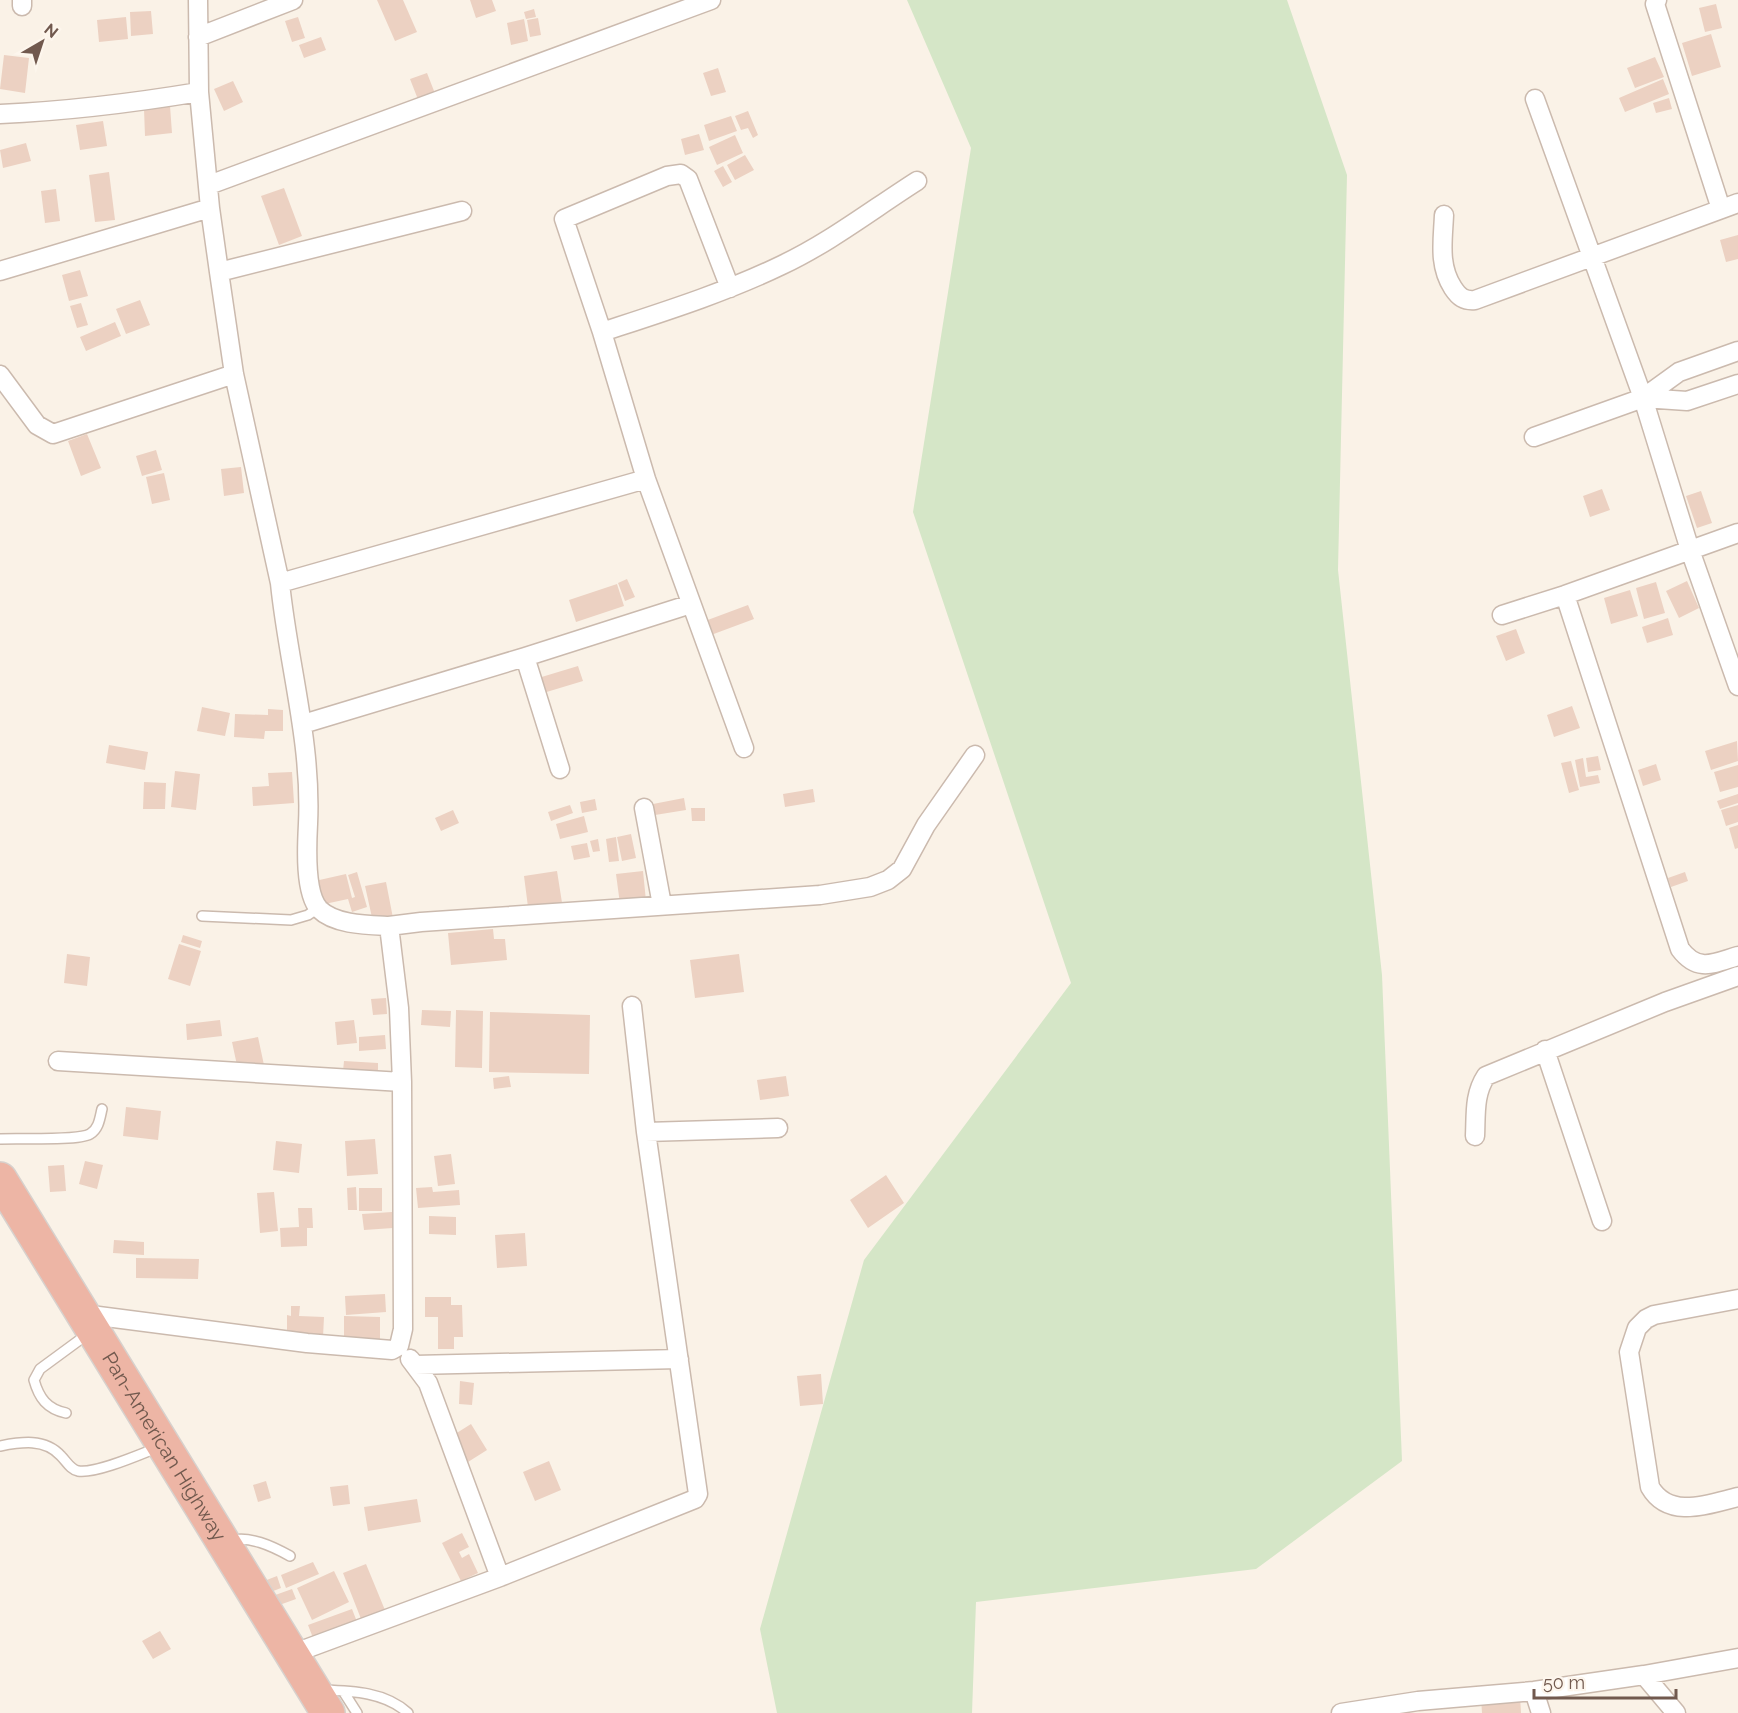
<svg xmlns="http://www.w3.org/2000/svg" width="1738" height="1713" viewBox="0 0 1738 1713" font-family="Raleway,sans-serif">
<style>
.green{fill:#d5e6c7}
.building{fill:#ecd1c2}
.lines{fill:none;stroke-linecap:round;stroke-linejoin:round}
.lane-casing{stroke:#cbbaae;stroke-width:12}
.street-casing{stroke:#cbbaae;stroke-width:21}
.highway-casing{stroke:#d7d1cd;stroke-width:36}
.lane{stroke:#fff;stroke-width:9}
.street{stroke:#fff;stroke-width:18}
.highway{stroke:#edb5a5;stroke-width:33}
.labels{text-anchor:middle;stroke-width:4.5;stroke-linejoin:round;paint-order:stroke}
.street-label{font-size:20px;fill:#71594e;stroke:#fdf6ed}
</style>
<rect width="100%" height="100%" fill="#faf2e7"/>
<path class="green" d="M 907,0 L 1287,0 L 1347,175 L 1338,570 L 1382,975 L 1402,1461 L 1256,1569 L 976,1602 L 972,1713 L 777,1713 L 760,1629 L 864,1260 L 1071,983 L 913,512 L 971,148 Z"/>
<path class="building" d="M 377,0 L 403,0 L 417,32 L 395,41 Z
M 470,0 L 492,0 L 496,11 L 476,18 Z
M 1716,4 L 1722,28 L 1705,32 L 1699,8 Z
M 534,9 L 536,17 L 526,19 L 524,12 Z
M 151,11 L 153,34 L 131,36 L 130,12 Z
M 126,17 L 128,39 L 99,42 L 97,20 Z
M 298,17 L 305,38 L 292,42 L 285,21 Z
M 538,18 L 541,35 L 530,37 L 527,20 Z
M 524,19 L 528,41 L 511,45 L 507,23 Z
M 1711,34 L 1721,67 L 1692,76 L 1682,43 Z
M 321,37 L 326,50 L 304,58 L 299,45 Z
M 4,55 L 29,58 L 25,93 L 0,89 Z
M 1655,57 L 1664,77 L 1635,88 L 1627,68 Z
M 718,68 L 726,92 L 711,96 L 703,73 Z
M 427,73 L 436,96 L 419,102 L 410,79 Z
M 1663,79 L 1669,94 L 1625,112 L 1619,98 Z
M 233,81 L 243,102 L 224,111 L 214,89 Z
M 1669,98 L 1672,109 L 1656,113 L 1653,103 Z
M 170,106 L 172,133 L 145,136 L 144,109 Z
M 748,111 L 758,135 L 753,138 L 748,128 L 741,130 L 735,116 Z
M 731,116 L 737,131 L 709,141 L 704,125 Z
M 103,121 L 107,146 L 80,150 L 76,125 Z
M 699,134 L 704,150 L 685,155 L 681,139 Z
M 735,135 L 743,153 L 717,165 L 709,147 Z
M 26,143 L 31,161 L 3,168 L 0,150 Z
M 745,155 L 754,170 L 735,180 L 727,165 Z
M 723,166 L 732,182 L 723,187 L 714,171 Z
M 109,172 L 115,220 L 95,222 L 89,175 Z
M 284,188 L 302,236 L 279,245 L 261,196 Z
M 56,189 L 60,221 L 45,223 L 41,191 Z
M 1738,235 L 1738,259 L 1726,262 L 1720,240 Z
M 80,270 L 88,296 L 69,301 L 62,275 Z
M 140,300 L 150,325 L 126,334 L 116,309 Z
M 81,303 L 88,325 L 77,328 L 70,306 Z
M 115,322 L 121,336 L 86,351 L 80,337 Z
M 87,434 L 101,468 L 81,476 L 68,441 Z
M 156,450 L 162,470 L 142,476 L 136,456 Z
M 241,467 L 244,493 L 224,496 L 221,469 Z
M 164,473 L 170,500 L 152,504 L 146,477 Z
M 1602,489 L 1610,510 L 1590,517 L 1583,496 Z
M 1701,491 L 1712,523 L 1697,528 L 1686,496 Z
M 627,579 L 635,597 L 625,601 L 618,583 Z
M 1687,581 L 1699,608 L 1679,618 L 1666,591 Z
M 1656,582 L 1665,613 L 1644,619 L 1636,588 Z
M 617,584 L 624,606 L 576,622 L 569,600 Z
M 1630,590 L 1638,616 L 1611,624 L 1604,598 Z
M 748,605 L 754,619 L 711,635 L 705,621 Z
M 1668,618 L 1673,635 L 1647,643 L 1642,627 Z
M 1516,629 L 1525,653 L 1506,661 L 1496,636 Z
M 578,666 L 583,681 L 540,694 L 535,679 Z
M 1572,706 L 1580,728 L 1554,737 L 1547,715 Z
M 202,707 L 230,713 L 225,736 L 197,731 Z
M 268,709 L 283,710 L 283,731 L 265,731 L 264,739 L 234,737 L 235,714 L 268,715 Z
M 1737,741 L 1738,761 L 1711,770 L 1705,751 Z
M 109,745 L 148,752 L 145,770 L 106,763 Z
M 1598,756 L 1601,770 L 1588,772 L 1586,758 Z
M 1583,758 L 1586,777 L 1598,775 L 1600,783 L 1580,787 L 1575,760 Z
M 1571,761 L 1579,790 L 1569,793 L 1561,763 Z
M 1656,764 L 1661,780 L 1643,786 L 1638,770 Z
M 1738,765 L 1738,787 L 1720,792 L 1714,772 Z
M 175,771 L 200,774 L 196,810 L 171,807 Z
M 292,772 L 294,803 L 253,806 L 252,787 L 269,786 L 268,773 Z
M 144,782 L 166,783 L 165,809 L 143,809 Z
M 813,789 L 815,802 L 785,807 L 783,794 Z
M 1738,794 L 1738,803 L 1720,809 L 1717,801 Z
M 684,798 L 686,810 L 655,815 L 653,804 Z
M 595,799 L 597,810 L 582,813 L 580,802 Z
M 570,805 L 573,813 L 551,821 L 548,812 Z
M 1738,805 L 1738,822 L 1726,826 L 1721,810 Z
M 691,808 L 705,808 L 705,821 L 692,821 Z
M 453,810 L 459,823 L 441,831 L 435,818 Z
M 584,816 L 588,832 L 560,839 L 556,824 Z
M 1738,825 L 1738,848 L 1735,849 L 1729,828 Z
M 631,834 L 636,858 L 622,861 L 617,837 Z
M 616,837 L 619,861 L 609,862 L 606,839 Z
M 598,839 L 600,851 L 593,852 L 590,841 Z
M 587,843 L 590,857 L 574,860 L 571,846 Z
M 557,871 L 563,909 L 552,911 L 550,904 L 528,907 L 524,876 Z
M 643,871 L 646,901 L 620,904 L 616,874 Z
M 357,872 L 367,907 L 352,912 L 348,899 L 320,905 L 315,881 L 346,874 L 352,898 L 355,897 L 348,875 Z
M 1685,872 L 1688,881 L 1671,887 L 1668,878 Z
M 386,882 L 393,918 L 373,922 L 365,886 Z
M 493,929 L 494,939 L 505,939 L 507,960 L 451,965 L 448,933 Z
M 183,935 L 202,941 L 200,948 L 181,942 Z
M 179,944 L 201,951 L 190,986 L 168,979 Z
M 67,954 L 90,957 L 87,986 L 64,983 Z
M 739,954 L 744,992 L 695,998 L 690,960 Z
M 386,998 L 387,1014 L 373,1015 L 371,999 Z
M 422,1010 L 451,1011 L 450,1027 L 421,1025 Z
M 456,1010 L 483,1011 L 482,1068 L 455,1067 Z
M 490,1012 L 590,1015 L 589,1074 L 489,1072 Z
M 220,1020 L 222,1036 L 187,1040 L 186,1024 Z
M 354,1020 L 357,1043 L 337,1045 L 335,1022 Z
M 385,1035 L 386,1049 L 359,1051 L 359,1037 Z
M 258,1037 L 264,1065 L 238,1070 L 232,1042 Z
M 344,1061 L 378,1063 L 378,1074 L 343,1071 Z
M 509,1076 L 511,1087 L 494,1089 L 493,1078 Z
M 786,1076 L 789,1096 L 760,1100 L 757,1080 Z
M 126,1107 L 161,1111 L 158,1140 L 123,1136 Z
M 375,1139 L 378,1174 L 347,1176 L 345,1141 Z
M 276,1141 L 302,1144 L 299,1173 L 273,1170 Z
M 451,1154 L 455,1184 L 438,1186 L 434,1156 Z
M 85,1161 L 103,1165 L 97,1189 L 79,1184 Z
M 64,1165 L 66,1191 L 50,1192 L 48,1166 Z
M 886,1175 L 904,1203 L 868,1228 L 850,1200 Z
M 356,1187 L 357,1210 L 348,1210 L 347,1188 Z
M 432,1187 L 433,1192 L 459,1190 L 460,1205 L 418,1208 L 416,1188 Z
M 359,1188 L 382,1188 L 382,1211 L 359,1211 Z
M 274,1192 L 278,1231 L 260,1233 L 257,1193 Z
M 298,1208 L 312,1208 L 313,1228 L 307,1228 L 307,1246 L 281,1247 L 280,1228 L 299,1227 Z
M 392,1212 L 393,1228 L 364,1230 L 362,1214 Z
M 429,1216 L 456,1217 L 456,1235 L 429,1234 Z
M 525,1233 L 527,1266 L 497,1268 L 495,1235 Z
M 114,1240 L 144,1242 L 144,1255 L 113,1253 Z
M 136,1258 L 199,1259 L 198,1279 L 136,1278 Z
M 385,1294 L 386,1312 L 346,1315 L 345,1296 Z
M 425,1297 L 451,1297 L 451,1305 L 462,1305 L 463,1337 L 454,1337 L 454,1349 L 438,1349 L 438,1317 L 425,1317 Z
M 291,1306 L 300,1306 L 299,1316 L 324,1317 L 323,1337 L 287,1336 L 287,1315 L 291,1316 Z
M 344,1316 L 380,1317 L 380,1345 L 344,1344 Z
M 821,1374 L 823,1404 L 800,1406 L 797,1376 Z
M 460,1381 L 474,1383 L 472,1405 L 459,1404 Z
M 471,1424 L 487,1450 L 468,1462 L 452,1436 Z
M 549,1461 L 561,1490 L 535,1501 L 523,1472 Z
M 266,1481 L 271,1498 L 258,1502 L 253,1485 Z
M 348,1485 L 350,1504 L 333,1506 L 330,1487 Z
M 417,1499 L 421,1522 L 368,1531 L 364,1507 Z
M 462,1533 L 469,1547 L 459,1552 L 462,1558 L 469,1554 L 478,1573 L 461,1581 L 442,1543 Z
M 313,1562 L 319,1574 L 286,1588 L 281,1575 Z
M 366,1564 L 387,1615 L 363,1624 L 343,1573 Z
M 334,1571 L 349,1602 L 312,1620 L 297,1588 Z
M 277,1576 L 281,1588 L 263,1595 L 259,1583 Z
M 292,1589 L 296,1599 L 271,1608 L 267,1598 Z
M 352,1609 L 359,1627 L 315,1643 L 308,1625 Z
M 160,1631 L 171,1649 L 153,1659 L 142,1641 Z
M 1520,1696 L 1521,1713 L 1482,1713 L 1481,1698 Z"/>
<g class="lines">
<g class="lane-casing">
<path id="lane" d="M 202,916 L 291,920 L 308,915 L 318,908
M 0,1139 C 18,1138 78,1141 90,1134 C 99,1129 100,1117 102,1109
M 66,1413 C 47,1409 39,1398 34,1380 L 40,1369 L 89,1333
M 0,1446 C 21,1442 45,1438 61,1456 C 67,1462 70,1469 78,1471 C 96,1474 141,1454 159,1447
M 229,1541 C 249,1535 272,1546 290,1556
M 323,1690 C 353,1691 385,1692 408,1713
M 343,1691 L 357,1713"/>
</g>
<g class="street-casing">
<path id="street" d="M 22,0 L 22,6
M 198,0 L 199,92 L 210,208 L 219,272 L 234,374 L 280,583 C 288,663 312,742 308,824 C 307,844 304,892 319,909 C 335,925 368,925 389,926 L 399,1008 L 402,1082 L 403,1329 L 399,1346
M 1657,0 L 1655,4 L 1721,209
M 198,37 L 293,0
M 1535,99 L 1643,398 L 1690,550 L 1738,686
M 0,114 C 67,111 133,103 199,92
M 209,185 L 711,0
M 1444,215 C 1443,240 1438,265 1453,288 C 1459,297 1464,301 1475,300 L 1738,203
M 0,271 L 210,208
M 219,272 L 462,211
M 730,288 L 688,179 L 681,174 L 667,176 L 564,219 L 602,332 L 646,479 L 744,748
M 602,332 C 663,312 724,293 782,265 C 829,243 873,209 917,181
M 0,375 L 37,425 L 53,434 L 234,374
M 1643,398 L 1687,401 L 1738,384
M 1534,437 L 1643,398 L 1679,372 L 1738,351
M 280,583 L 646,479
M 1565,595 L 1680,949 C 1698,973 1714,963 1738,956
M 1502,615 L 1565,595 L 1738,533
M 525,657 L 560,769
M 303,724 L 525,657 L 691,604
M 644,808 L 662,905
M 389,926 L 421,922 L 820,895 L 870,887 L 888,880 L 902,869 L 926,825 L 975,755
M 1545,1050 L 1602,1221
M 58,1061 L 402,1082
M 646,1132 L 778,1128
M 1475,1136 C 1476,1114 1474,1094 1486,1076 L 1665,1002 L 1738,976
M 1738,1299 L 1654,1315 L 1646,1319 L 1637,1328 L 1629,1352 L 1650,1487 C 1669,1520 1709,1504 1738,1497
M 83,1314 L 307,1343 L 392,1350 L 399,1346
M 410,1359 L 428,1383 L 500,1577
M 415,1365 L 679,1359
M 292,1654 L 500,1577 L 695,1499 L 698,1494 L 646,1132 L 632,1006
M 1644,1675 L 1676,1713
M 1534,1691 L 1541,1713
M 1341,1713 L 1418,1701 L 1534,1691 L 1644,1675 L 1738,1658"/>
</g>
<g class="highway-casing">
<g id="highway">
<path id="s1" d="M 0,1179 L 328,1713"/>
</g>
</g>
<use href="#lane" class="lane"/>
<use href="#street" class="street"/>
<use href="#highway" class="highway"/>
</g>
<g class="labels">
<g class="street-label">
<text dy="7" stroke="none"><textPath href="#s1" startOffset="314">Pan-American Highway</textPath></text>
</g>
</g>
<g transform="translate(42 42) rotate(39)" stroke="#fdf6ed" stroke-width="4.5" paint-order="stroke">
<path d="M0-4.5L10 22L0 15L-10 22Z" fill="#71594e"/>
<text y="-9" font-size="16" font-weight="bold" text-anchor="middle" fill="#71594e">N</text>
</g>
<path d="M1534 1689v9h142v-9" fill="none" stroke="#71594e" stroke-width="3"/>
<text x="1543" y="1689" font-size="18" fill="#71594e" stroke="#fdf6ed" stroke-width="4.5" paint-order="stroke">50 m</text>
</svg>
